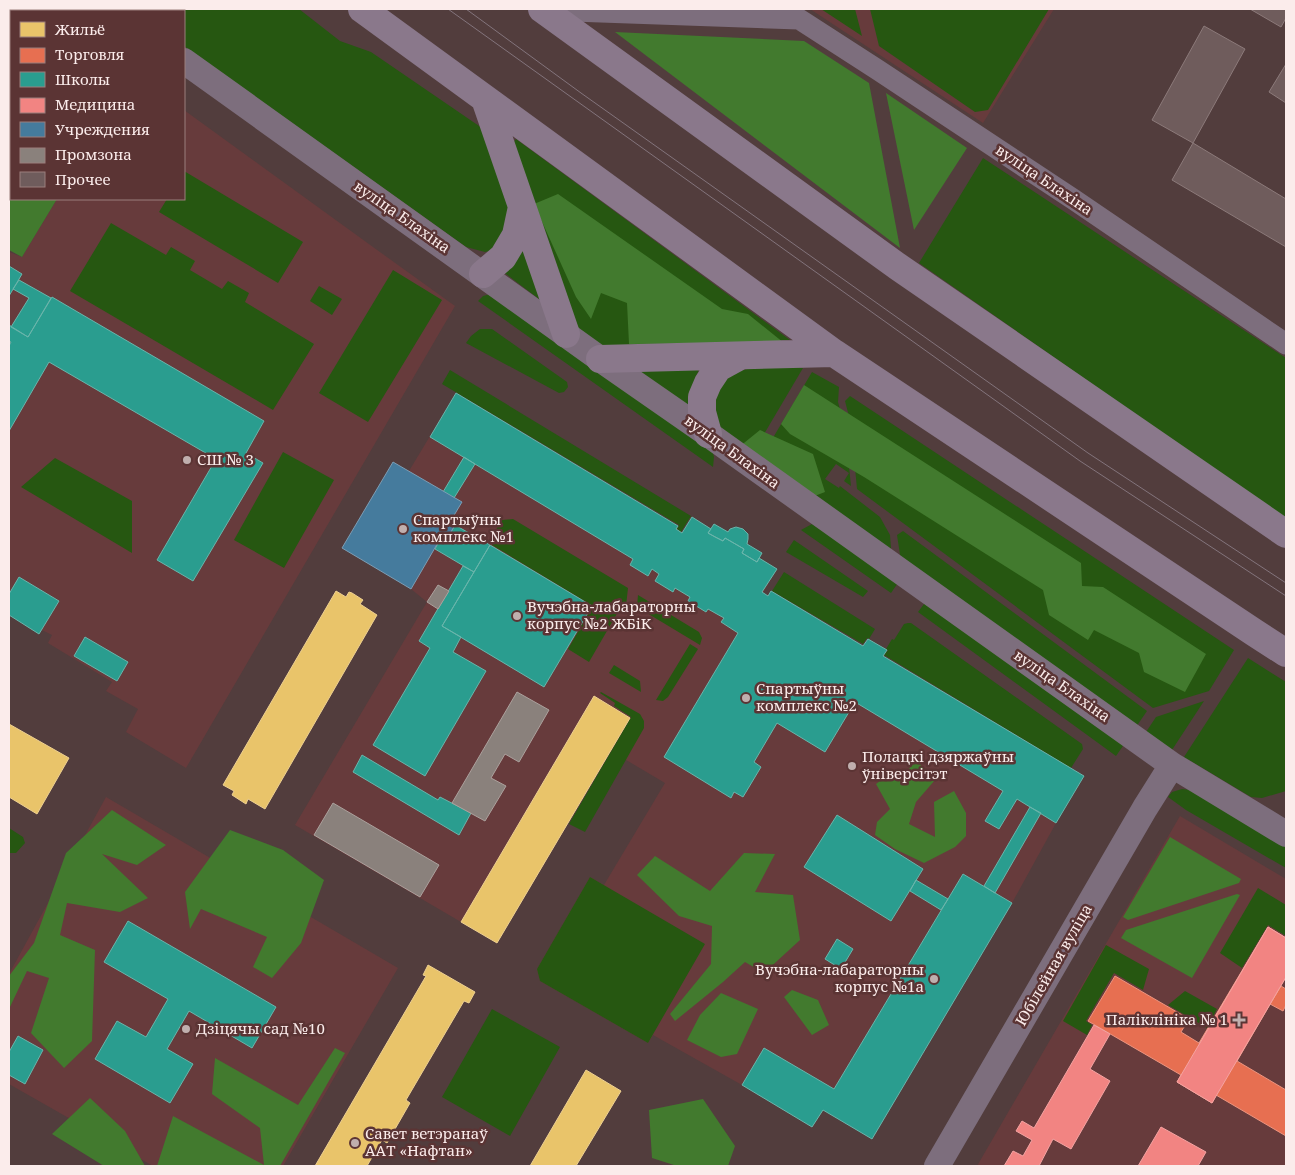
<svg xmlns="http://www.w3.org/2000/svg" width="1295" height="1175" viewBox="0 0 1295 1175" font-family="'Noto Serif',serif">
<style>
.built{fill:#673b3c}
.green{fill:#265711}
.forest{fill:#427a2e}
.homes{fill:#e9c46a;stroke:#eed091}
.shops{fill:#e76f51;stroke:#ed947f}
.schools{fill:#2a9d8f;stroke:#69b5ab}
.health{fill:#f28482;stroke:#f5a3a2}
.public{fill:#457b9d;stroke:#7c9db4}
.industry{fill:#8a817c;stroke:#aca19d}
.building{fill:#6f5c5c;stroke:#8c7a7a}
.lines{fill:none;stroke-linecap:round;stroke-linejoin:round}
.minor{stroke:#7d6e7d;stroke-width:21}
.tertiary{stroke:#7d6e7d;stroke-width:26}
.secondary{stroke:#8a788b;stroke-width:28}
.tram{stroke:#83747c;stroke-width:1}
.poi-dot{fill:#c0afae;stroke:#5b3434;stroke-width:2}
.labels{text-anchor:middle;stroke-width:5;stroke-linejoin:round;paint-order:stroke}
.street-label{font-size:15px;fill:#fbeceb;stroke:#5b3434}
.poi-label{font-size:15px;fill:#fbeceb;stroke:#5b3434;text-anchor:start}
</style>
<rect width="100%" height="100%" fill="#523d3d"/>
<path class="built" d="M 810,9 L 1054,9 L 983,123 Z
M 184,110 L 373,247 L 455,306 L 186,768 L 126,732 L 138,709 L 106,691 L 112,682 L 48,643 L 52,635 L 42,630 L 39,634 L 9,615 L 9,252 L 22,257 L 57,199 L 184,199 Z
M 456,393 L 678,526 L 676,530 L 682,533 L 692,517 L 711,529 L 709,533 L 715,537 L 722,541 L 725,538 L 777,569 L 763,593 L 768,596 L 771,591 L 863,646 L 868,639 L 887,650 L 883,656 L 1084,776 L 1056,823 L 1012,903 L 872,1139 L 823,1110 L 812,1127 L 742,1085 L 653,1035 L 648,1043 L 540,981 L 537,969 L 590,877 L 604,885 L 665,783 L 611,751 L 497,943 L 295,825 L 427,602 L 411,589 L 342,548 L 393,462 L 409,471 Z
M 106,797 L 398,968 L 283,1166 L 153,1166 L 9,1084 L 9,974 Z
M 1180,816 L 1286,879 L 1286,1166 L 977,1166 Z"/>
<path class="green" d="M 131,9 L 299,9 L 340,41 L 371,52 L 482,128 L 513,206 L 498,249 L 485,252 L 466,247 L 184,46 L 184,11 L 135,11 Z
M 821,9 L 855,9 L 862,36 Z
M 870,9 L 1049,9 L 988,110 L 975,112 L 879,46 Z
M 516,139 L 790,340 L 600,348 L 575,330 L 513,143 Z
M 983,158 L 1286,358 L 1286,519 L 919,263 Z
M 184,171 L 303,242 L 278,283 L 159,212 L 167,199 L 184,199 Z
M 111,223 L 166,255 L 171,247 L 195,261 L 190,270 L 222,289 L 228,281 L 249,293 L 245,302 L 314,344 L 273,410 L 70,291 Z
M 526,240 L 548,306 L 498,268 Z
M 393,270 L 442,300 L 368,422 L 319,393 Z
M 319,286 L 342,299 L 332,315 L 310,301 Z
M 491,294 L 711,446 L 714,457 L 713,467 L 478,301 L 483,296 Z
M 480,329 L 492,329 L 567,382 L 568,387 L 564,392 L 559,393 L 466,343 L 471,336 Z
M 779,364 L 803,368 L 750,458 L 721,437 C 719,427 716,416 715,406 C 712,369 753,368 779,364 Z
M 621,365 L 699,366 C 699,373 696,375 694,382 C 688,394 692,407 694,419 Z
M 450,370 L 691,516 L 681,532 L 677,529 L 679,525 L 442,384 Z
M 812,372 L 839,387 L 838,402 L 845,427 L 851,486 L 844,481 L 849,473 L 836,464 L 825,479 L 839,488 L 840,486 L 880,517 L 890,535 L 892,561 L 758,463 Z
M 850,396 L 1234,650 L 1209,691 L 1153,708 L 857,489 L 851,424 L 845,401 Z
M 283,452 L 334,480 L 284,568 L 234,540 Z
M 55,458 L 132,501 L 132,553 L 21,487 Z
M 513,519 L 628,588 L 626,606 L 622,605 L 589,662 L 568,649 L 593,606 L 492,545 L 493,543 L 489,541 L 502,520 Z
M 812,524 L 900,580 L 891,593 L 801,530 Z
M 903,531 L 1147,711 L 1136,727 L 901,561 L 897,535 Z
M 794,540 L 868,591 L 863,597 L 786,552 Z
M 784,572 L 875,629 L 869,639 L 867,638 L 863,644 L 772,591 Z
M 638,595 L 699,632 L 702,638 L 700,645 L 637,607 Z
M 927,600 L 1125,743 L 1116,756 L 918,612 Z
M 908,623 L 911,623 L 1082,744 L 1083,749 L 1071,768 L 884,655 L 888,650 L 886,649 L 892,639 L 894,640 L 904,624 Z
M 690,644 L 698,649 L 668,697 L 663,701 L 656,700 Z
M 1248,658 L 1286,682 L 1286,791 L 1262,798 L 1251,797 L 1184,757 Z
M 614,665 L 640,681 L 641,692 L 609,673 Z
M 601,692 L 640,714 L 644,721 L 644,728 L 585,832 L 569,824 L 631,717 L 614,706 L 615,703 L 600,693 Z
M 1204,701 L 1172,750 L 1146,732 L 1156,717 Z
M 1182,789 L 1191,790 L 1286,846 L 1286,868 L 1186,810 L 1168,797 L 1172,792 Z
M 9,828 L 23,837 L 25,843 L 16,853 L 9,853 Z
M 590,877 L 705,944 L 648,1043 L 540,981 L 537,969 Z
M 1258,888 L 1286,905 L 1286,936 L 1268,925 L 1242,968 L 1220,953 Z
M 1106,945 L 1149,969 L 1143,990 L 1114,973 L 1086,1021 L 1092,1025 L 1087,1035 L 1063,1021 Z
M 1185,991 L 1217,1009 L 1207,1028 L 1168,1005 Z
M 492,1009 L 560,1047 L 510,1136 L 442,1097 Z"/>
<path class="forest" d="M 615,32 L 804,41 L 869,83 L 900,248 Z
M 11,45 L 11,199 L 57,199 L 22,257 L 9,250 L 9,49 Z
M 886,93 L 967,148 L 914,230 Z
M 558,194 L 722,309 L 748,314 L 784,343 L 629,344 L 627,303 L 601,293 L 591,319 L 576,297 L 534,204 Z
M 804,385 L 1081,563 L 1082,586 L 1103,587 L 1206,654 L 1185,692 L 1144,672 L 1139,653 L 1094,630 L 1088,640 L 1049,615 L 1043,590 L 864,477 L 790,434 L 781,424 Z
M 760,430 L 813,454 L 825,492 L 812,497 L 739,447 Z
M 917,761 L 935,780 L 916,802 L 909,824 L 935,837 L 934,802 L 954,791 L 966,813 L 966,836 L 955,847 L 924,863 L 895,849 L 875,835 L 877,822 L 890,809 L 876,784 L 889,774 L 899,778 Z
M 112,810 L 166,845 L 137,865 L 102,854 L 148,898 L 120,912 L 67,903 L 60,935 L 95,950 L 92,1041 L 64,1068 L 31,1033 L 49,978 L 27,971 L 9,1009 L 9,976 L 34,943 L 66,853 Z
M 230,830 L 283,850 L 324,880 L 301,943 L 272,978 L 253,967 L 267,937 L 201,909 L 190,929 L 185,892 Z
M 1170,837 L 1241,879 L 1239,883 L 1128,920 L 1123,917 Z
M 744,853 L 775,854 L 755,892 L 793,895 L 800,940 L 764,973 L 745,962 L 723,982 L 675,1021 L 670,1014 L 711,964 L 712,926 L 679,916 L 637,875 L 655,856 L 710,891 Z
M 1237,894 L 1240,895 L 1192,978 L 1121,938 L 1126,930 Z
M 792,990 L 818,1000 L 829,1025 L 812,1035 L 784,997 Z
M 721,993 L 758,1009 L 737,1054 L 721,1057 L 687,1040 L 700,1015 Z
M 335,1048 L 345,1053 L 280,1166 L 157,1166 L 173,1116 L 264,1165 L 260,1128 L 212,1094 L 215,1058 L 298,1105 Z
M 90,1098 L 125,1131 L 145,1166 L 104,1166 L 52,1134 Z
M 703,1099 L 735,1146 L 728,1166 L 677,1166 L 652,1158 L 649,1110 Z"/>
<path class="homes" d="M 9,22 L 11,23 L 11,36 L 9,40 Z
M 336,591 L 346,597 L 349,592 L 352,593 L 363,600 L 360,604 L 377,615 L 265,809 L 248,799 L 246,804 L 232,795 L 234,791 L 223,785 Z
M 594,696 L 630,718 L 497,943 L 461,922 Z
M 9,724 L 69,758 L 37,814 L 9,797 Z
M 428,965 L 475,992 L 469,1003 L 464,1001 L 406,1100 L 410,1103 L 387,1143 L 382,1140 L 367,1166 L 315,1166 L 426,976 L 423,975 Z
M 586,1070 L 621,1091 L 576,1166 L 530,1166 Z"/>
<path class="shops" d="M 1268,927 L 1286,938 L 1286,977 L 1237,1061 L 1286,1090 L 1286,1136 L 1216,1095 L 1212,1103 L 1177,1082 L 1181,1075 L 1088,1021 L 1115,976 L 1189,1019 L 1181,1032 L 1199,1043 Z
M 1281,986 L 1286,989 L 1286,1005 L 1283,1011 L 1270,1004 Z"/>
<path class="schools" d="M 9,266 L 22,274 L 9,296 Z
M 19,280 L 51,298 L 28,337 L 11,327 L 29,298 L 13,289 Z
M 52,297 L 264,421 L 246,453 L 263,463 L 193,581 L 157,560 L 216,459 L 49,362 L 9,431 L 9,346 L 11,342 L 9,341 L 9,325 L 28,337 Z
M 456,393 L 678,526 L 676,529 L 682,533 L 692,517 L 711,529 L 708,533 L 715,537 L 723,541 L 725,538 L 744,549 L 742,553 L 757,562 L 759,558 L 777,569 L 762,592 L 768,596 L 771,591 L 863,646 L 868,639 L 887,650 L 883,656 L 1084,776 L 1056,823 L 1017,799 L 999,829 L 985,821 L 1003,791 L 855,702 L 825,752 L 777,723 L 754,762 L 761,767 L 743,797 L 734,792 L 731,798 L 664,757 L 738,633 L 721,622 L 724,618 L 708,609 L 706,612 L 688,601 L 690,597 L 675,588 L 673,592 L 655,581 L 659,574 L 652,569 L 648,576 L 630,565 L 633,559 L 430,437 Z
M 464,457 L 475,464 L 454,498 L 443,492 Z
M 714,524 L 728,532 L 730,529 L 736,527 L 743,529 L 748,534 L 748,539 L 747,544 L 762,553 L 757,562 L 742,553 L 744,549 L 725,538 L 723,541 L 708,533 Z
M 455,525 L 490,545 L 474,572 L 435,549 L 443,534 L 448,537 Z
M 490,545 L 592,606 L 544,687 L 442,626 Z
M 463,566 L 474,572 L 442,626 L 461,637 L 453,652 L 486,671 L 425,776 L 373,745 L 430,648 L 419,641 Z
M 19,577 L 59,601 L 39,634 L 9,615 L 9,594 Z
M 85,637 L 128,662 L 117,681 L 74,656 Z
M 362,755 L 438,800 L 440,797 L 471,813 L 459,835 L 353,772 Z
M 1030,807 L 1041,813 L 995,893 L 984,886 Z
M 837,815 L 923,869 L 891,921 L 804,867 Z
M 963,874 L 1012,903 L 872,1139 L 823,1110 L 812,1127 L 742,1085 L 764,1048 L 834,1089 Z
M 916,880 L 948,899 L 941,910 L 910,891 Z
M 128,921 L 276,1007 L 252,1048 L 189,1011 L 167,1049 L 193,1064 L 170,1103 L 95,1059 L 117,1021 L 146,1037 L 168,999 L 104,962 Z
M 837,939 L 853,949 L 841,969 L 825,959 Z
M 18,1036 L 43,1050 L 25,1084 L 9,1075 L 9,1052 Z"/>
<path class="health" d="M 1268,927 L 1286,938 L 1286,977 L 1212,1103 L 1177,1082 Z
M 1094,1025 L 1110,1034 L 1090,1069 L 1110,1081 L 1071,1149 L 1053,1139 L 1039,1166 L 1004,1166 L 1013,1151 L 1023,1156 L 1032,1140 L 1016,1131 L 1022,1121 L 1034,1128 Z
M 1161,1127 L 1206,1152 L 1198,1166 L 1138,1166 Z"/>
<path class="public" d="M 393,462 L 462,502 L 450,522 L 455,525 L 448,537 L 443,534 L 411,589 L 342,548 Z"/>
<path class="industry" d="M 438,585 L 449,591 L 438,609 L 427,602 Z
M 517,692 L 549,710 L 519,762 L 505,754 L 491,778 L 506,786 L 485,821 L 452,803 Z
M 333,803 L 439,865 L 420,897 L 314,835 Z"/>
<path class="building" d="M 1250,9 L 1286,9 L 1286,18 L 1281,27 Z
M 1204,26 L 1245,49 L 1193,143 L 1152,120 Z
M 1286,64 L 1286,103 L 1269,92 Z
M 1193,143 L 1286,199 L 1286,247 L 1172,180 Z"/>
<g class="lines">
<path class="minor" d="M 544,10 L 799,19 L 878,70 L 1073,199 L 1286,344"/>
<path class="tertiary" d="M 111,9 L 115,11
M 184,61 L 600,359 L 708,434 L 1172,765 L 1286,834
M 937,1166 L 1145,808 L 1172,765"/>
<path class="secondary" d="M 362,9 L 834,353 L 1255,633 L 1286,653
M 542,9 L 897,266 L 1286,534
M 485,99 L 566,334
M 483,274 L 503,257 L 516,235 L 522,207
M 600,359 L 834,353
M 708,434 L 702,412 L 702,397 L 708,383 L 718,368 L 740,356"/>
<path class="tram" d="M 448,9 L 1080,461 L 1286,596
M 466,9 L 581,93 L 1088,453 L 1286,583"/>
</g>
<g class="poi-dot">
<circle cx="187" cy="460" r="5"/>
<circle cx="403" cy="529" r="5"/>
<circle cx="517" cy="616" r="5"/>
<circle cx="746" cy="698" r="5"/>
<circle cx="852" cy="766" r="5"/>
<circle cx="934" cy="979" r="5"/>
<path d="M1236.5 1012.5h5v5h5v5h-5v5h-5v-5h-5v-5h5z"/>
<circle cx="186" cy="1029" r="5"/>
<circle cx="355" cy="1143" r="5"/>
</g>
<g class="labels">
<g class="street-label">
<text transform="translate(1044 180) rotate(34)" y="5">вуліца Блахіна</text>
<text transform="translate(402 217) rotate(35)" y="5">вуліца Блахіна</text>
<text transform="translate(732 452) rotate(36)" y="5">вуліца Блахіна</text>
<text transform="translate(1062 686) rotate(35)" y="5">вуліца Блахіна</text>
<text transform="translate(1054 965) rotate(-60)" y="5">Юбілейная вуліца</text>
</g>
<g class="poi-label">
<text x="197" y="465">СШ № 3</text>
<text x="413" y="525">Спартыўны<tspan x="413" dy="17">комплекс №1</tspan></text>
<text x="527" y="612">Вучэбна-лабараторны<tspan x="527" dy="17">корпус №2 ЖБіК</tspan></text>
<text x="756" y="694">Спартыўны<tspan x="756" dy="17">комплекс №2</tspan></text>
<text x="862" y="762">Полацкі дзяржаўны<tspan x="862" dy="17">ўніверсітэт</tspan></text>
<text x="924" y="975" text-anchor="end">Вучэбна-лабараторны<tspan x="924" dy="17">корпус №1а</tspan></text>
<text x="1228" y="1025" text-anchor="end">Паліклініка № 1</text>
<text x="196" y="1034">Дзіцячы сад №10</text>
<text x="365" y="1139">Савет ветэранаў<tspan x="365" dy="17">ААТ «Нафтан»</tspan></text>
</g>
</g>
<rect width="1295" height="1175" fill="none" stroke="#fbeceb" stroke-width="20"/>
<rect x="10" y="10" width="175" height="190" fill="#5b3434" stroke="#9b7e7d"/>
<rect x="20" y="22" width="25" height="15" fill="#e9c46a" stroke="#9b7e7d"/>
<text x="55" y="35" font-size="15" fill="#fbeceb">Жильё</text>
<rect x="20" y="48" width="25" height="15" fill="#e76f51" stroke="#9b7e7d"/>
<text x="55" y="60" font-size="15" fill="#fbeceb">Торговля</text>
<rect x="20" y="72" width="25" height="15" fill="#2a9d8f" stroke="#9b7e7d"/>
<text x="55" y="85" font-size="15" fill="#fbeceb">Школы</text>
<rect x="20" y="98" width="25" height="15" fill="#f28482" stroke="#9b7e7d"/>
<text x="55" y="110" font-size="15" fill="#fbeceb">Медицина</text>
<rect x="20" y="122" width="25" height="15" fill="#457b9d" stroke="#9b7e7d"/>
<text x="55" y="135" font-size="15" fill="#fbeceb">Учреждения</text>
<rect x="20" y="148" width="25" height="15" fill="#8a817c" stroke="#9b7e7d"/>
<text x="55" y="160" font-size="15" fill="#fbeceb">Промзона</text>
<rect x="20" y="172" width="25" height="15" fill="#6f5c5c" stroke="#9b7e7d"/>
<text x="55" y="185" font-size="15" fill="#fbeceb">Прочее</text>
</svg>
